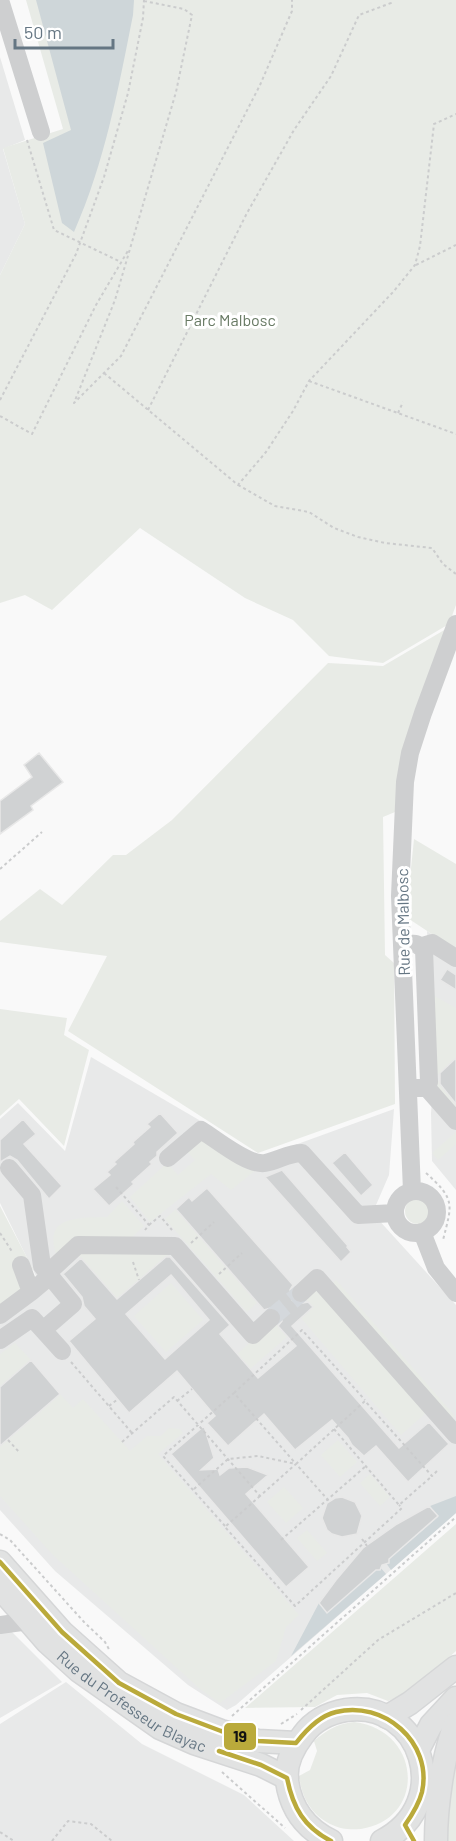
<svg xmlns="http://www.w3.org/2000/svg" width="456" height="1841" viewBox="0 0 456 1841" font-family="Barlow,sans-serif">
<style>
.built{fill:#e8e9e9}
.green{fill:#e8ebe6}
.water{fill:#ced6d9}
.building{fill:#d0d2d3;stroke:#e8e8e8;stroke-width:1.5;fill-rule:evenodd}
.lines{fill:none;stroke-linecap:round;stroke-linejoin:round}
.minor-tunnel{stroke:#d4d8dc;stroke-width:18;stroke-dasharray:18 9;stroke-linecap:butt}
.major-casing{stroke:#d5d6d7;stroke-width:25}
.path{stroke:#cbcccd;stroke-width:2;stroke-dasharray:3 3;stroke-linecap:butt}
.minor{stroke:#cecfd0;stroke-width:18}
.major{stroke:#e1e2e2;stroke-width:22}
.bus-1-casing{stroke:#fff;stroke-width:9}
.bus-1{stroke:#baaa3b;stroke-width:4.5}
.labels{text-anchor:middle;stroke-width:6;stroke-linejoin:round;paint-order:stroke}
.park-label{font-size:16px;fill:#687a64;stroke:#fff}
.street-label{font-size:16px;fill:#657683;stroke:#fff}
.line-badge{stroke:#fff;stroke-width:2}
.pale-badge-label{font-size:16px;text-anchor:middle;font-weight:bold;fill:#111}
</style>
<rect width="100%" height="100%" fill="#f9f9f9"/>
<path class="built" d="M 0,57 L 25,140 L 3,149 L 25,224 L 0,275 Z
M 427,931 L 456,950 L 456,1190 L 432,1161 L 431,1113 L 433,1090 Z
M 91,1057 L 199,1120 L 259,1158 L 394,1109 L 389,1175 L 376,1205 L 376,1217 L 456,1305 L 456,1513 L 236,1705 L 227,1710 L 188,1685 L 55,1571 L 0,1510 L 0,1322 L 37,1278 L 0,1203 L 0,1119 L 18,1103 L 65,1151 Z
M 0,1620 L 62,1682 L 0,1718 Z
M 66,1682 L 142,1744 L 244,1795 L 294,1841 L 0,1841 L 0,1724 Z"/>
<path class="green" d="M 26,0 L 456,0 L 456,605 L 449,624 L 383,663 L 329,656 L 293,620 L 245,598 L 140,528 L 52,610 L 25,595 L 0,603 L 0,275 L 25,224 L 3,148 L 63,129 Z
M 446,629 L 402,753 L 395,812 L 383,817 L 385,955 L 394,963 L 395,1104 L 258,1153 L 68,1031 L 107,956 L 0,942 L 0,921 L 40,889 L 62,905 L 113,855 L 126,855 L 172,820 L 328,663 L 383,666 Z
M 414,839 L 456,864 L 456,950 L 406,917 Z
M 429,993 L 456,1008 L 456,1058 L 435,1077 L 456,1102 L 456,1115 L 433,1090 Z
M 0,1009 L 67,1018 L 64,1035 L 89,1050 L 64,1146 L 19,1099 L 0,1116 Z
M 456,1132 L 456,1144 L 438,1160 L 432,1153 Z
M 202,1136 L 257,1169 L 231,1190 L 211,1174 L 150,1222 L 130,1197 L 167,1163 L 178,1175 L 195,1160 L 185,1149 Z
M405 1211a13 13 0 1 1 26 0a13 13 0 1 1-26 0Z
M 122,1201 L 144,1226 L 130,1239 L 57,1259 C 55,1251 52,1242 54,1234 C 58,1215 92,1218 107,1217 Z
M 223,1205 L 232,1215 L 203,1241 L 222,1262 L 250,1236 L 260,1246 L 231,1272 L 258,1302 L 247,1312 L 165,1219 L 176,1209 L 194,1230 Z
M 0,1206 L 33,1269 L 24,1281 L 25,1286 L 0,1310 Z
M 173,1251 L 117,1299 L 76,1253 Z
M 336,1280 L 455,1416 L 449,1421 L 331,1284 Z
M 171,1283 L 203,1320 L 166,1352 L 134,1316 Z
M 315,1291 L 321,1292 L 427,1412 L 401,1435 L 301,1318 L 313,1307 L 302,1295 Z
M 274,1321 L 287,1337 L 250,1369 L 237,1354 Z
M 15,1343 L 31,1360 L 0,1387 L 0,1354 Z
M 60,1394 L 73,1408 L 83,1399 L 130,1451 L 147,1436 L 161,1436 L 169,1428 L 180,1429 L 183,1433 L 158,1454 L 299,1615 L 286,1627 L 276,1661 L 220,1703 L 200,1689 L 52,1554 L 0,1496 L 0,1446 Z
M 338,1440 L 357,1462 L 340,1477 L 321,1455 Z
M 370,1474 L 390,1497 L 380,1506 L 360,1483 Z
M 284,1487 L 303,1508 L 286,1523 L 267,1502 Z
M 456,1524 L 456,1651 L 427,1677 L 404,1695 L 388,1701 L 367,1693 L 337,1695 L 315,1707 L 245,1708 Z
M 307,1530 L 327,1553 L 317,1561 L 297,1538 Z
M 354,1722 C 422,1730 427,1819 361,1829 C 349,1830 341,1829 330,1824 C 311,1814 302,1798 299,1776 L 310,1770 L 317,1751 L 314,1741 C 327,1730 336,1724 354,1722 Z
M 456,1745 L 456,1841 L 443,1841 Z"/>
<path class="water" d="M 36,0 L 134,0 L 133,15 C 118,90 105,162 74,232 L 62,223 L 43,143 L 71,130 Z
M 456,1496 L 456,1513 L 391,1570 L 386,1563 L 388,1560 L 438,1517 L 430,1506 Z
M 380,1567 L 386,1574 L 291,1656 L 319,1603 L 327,1613 L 377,1569 L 380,1570 Z"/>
<path class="building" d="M 39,753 L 63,782 L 31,806 L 33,810 L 0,834 L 0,801 L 32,777 L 24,765 Z
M 447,969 L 456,975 L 456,990 L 440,980 Z
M 456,1058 L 456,1104 L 440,1084 L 440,1073 Z
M 160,1113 L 178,1133 L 157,1152 L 157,1156 L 150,1162 L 152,1164 L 132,1182 L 134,1184 L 109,1206 L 93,1189 L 110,1175 L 107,1172 L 116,1164 L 114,1162 L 134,1144 L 133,1142 L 150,1127 L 147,1124 Z
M 23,1119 L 36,1134 L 24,1144 L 62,1186 L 49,1199 L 17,1160 L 10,1156 L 0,1162 L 0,1140 Z
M 345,1152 L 373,1185 L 361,1196 L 332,1163 Z
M 282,1170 L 348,1246 L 347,1247 L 351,1252 L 341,1262 L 265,1177 Z
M 207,1188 L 293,1285 L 290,1290 L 292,1300 L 298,1304 L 308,1302 L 313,1307 L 292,1326 L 399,1448 L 429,1422 L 449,1444 L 408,1482 L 376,1446 L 364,1456 L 352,1445 L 348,1438 L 332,1420 L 295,1450 L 264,1414 L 228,1446 L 207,1423 L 215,1416 L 177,1371 L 129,1413 L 69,1341 L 95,1319 L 84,1306 L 82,1297 L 63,1274 L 81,1258 L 117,1299 L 166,1257 L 170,1257 L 230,1325 L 220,1334 L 258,1378 L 296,1346 L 278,1326 L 282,1321 L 280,1311 L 274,1307 L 264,1310 L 176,1209 L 189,1197 L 192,1201 ZM 171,1275 L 209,1320 L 165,1359 L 126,1314 Z
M 31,1360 L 60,1394 L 0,1446 L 0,1387 Z
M 204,1426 L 214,1458 L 201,1470 L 218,1469 L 220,1475 L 229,1468 L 247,1467 L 268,1475 L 246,1494 L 309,1567 L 286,1587 L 171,1454 Z
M 342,1497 L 355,1502 L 362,1516 L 357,1534 L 342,1537 L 332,1534 L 327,1530 L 322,1518 L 327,1503 L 335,1498 Z
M 429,1506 L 438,1516 L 389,1559 L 389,1563 L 382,1565 L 380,1570 L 376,1570 L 327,1613 L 319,1603 L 336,1580 L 363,1548 L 397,1524 Z"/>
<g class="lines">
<path class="minor-tunnel" d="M 271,1318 L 301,1293"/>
<g class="major-casing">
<g id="major">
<path d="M 0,1562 L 62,1632 L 119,1683 L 176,1714 L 221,1731 L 258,1741 L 296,1743"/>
<path id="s1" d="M 0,1588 L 47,1642 L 79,1671 L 160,1728 L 194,1743 L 261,1765 L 287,1778"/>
<path d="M 387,1717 L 410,1703 L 456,1667"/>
<path d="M 418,1750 L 431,1725 L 456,1698"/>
<path d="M 331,1841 C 306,1829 291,1810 287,1781 C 285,1765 293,1748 303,1735 C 313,1721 329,1713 346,1710 C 421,1699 456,1803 382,1841"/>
<path d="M 436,1841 C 436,1809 443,1752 456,1723"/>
</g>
</g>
<path class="path" d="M 144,1 L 184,9 L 192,15 L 176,92 L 115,300 L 74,403 L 121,356 L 260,85 L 292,11 L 292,0
M 27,140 L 54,230 L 121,262
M 416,265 L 456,245
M 104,373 L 238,485 L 266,452 L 293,411 L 309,381 L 394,291 L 415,265 L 420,246 L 434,124 L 456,114
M 309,381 L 456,434
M 0,400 L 76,254 L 104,177 L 128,93 L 143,18 L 144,0
M 148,410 L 247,213 L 294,130 L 331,76 L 359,15 L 391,3 L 391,0
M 398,413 L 403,402
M 0,416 L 32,434 L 96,305 L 129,249
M 238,485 L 275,506 L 309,512 L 334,528 L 358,537 L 385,543 L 432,548 L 443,564 L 456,574
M 0,869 L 42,832
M 426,1173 C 456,1200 452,1204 443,1240
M 116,1187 L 149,1225 L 145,1230
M 149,1225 L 160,1216 L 172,1230
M 0,1233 L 13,1253
M 191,1243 L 214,1222
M 133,1262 L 139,1280
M 219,1274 L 242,1253
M 71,1362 L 132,1433
M 234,1393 L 302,1330 L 365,1400
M 177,1401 L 192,1389
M 109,1406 L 118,1399
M 334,1429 L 399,1505 L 432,1476
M 8,1440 L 20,1453
M 122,1442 L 174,1397 L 260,1496 L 296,1464 L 329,1501
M 296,1464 L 365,1401 L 432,1476 L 439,1469
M 194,1489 L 228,1459 L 258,1456 L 296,1464
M 260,1496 L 225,1527 L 295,1606 L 402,1508 L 399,1505
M 225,1526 L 163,1456 L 234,1393 L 296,1464
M 0,1534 L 10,1540 L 84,1622 L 105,1642 L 110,1651
M 362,1539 L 367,1546
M 281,1540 L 366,1466
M 301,1710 L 378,1640 L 456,1593
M 232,1716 L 456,1517
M 281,1724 L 297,1714
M 222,1772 L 285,1828
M 0,1832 L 14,1841
M 52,1841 L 68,1821 L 91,1824 L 112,1841"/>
<path class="minor" d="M 0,0 L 41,132
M 403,943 L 416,944 L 424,949 L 429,1082 L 427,1088 L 408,1088
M 422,946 L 432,943 L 456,958
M 427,1088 L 456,1121
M 168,1158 L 201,1130 C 216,1139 248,1166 265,1163 C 278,1161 288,1153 302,1153 L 358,1215 L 395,1213
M 9,1168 L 32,1195 L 42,1266 L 50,1276 L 31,1292
M 412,1191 L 400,896 L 405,782 L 410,753 L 423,713 L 456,624
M395 1212a21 21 0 1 1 42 0a21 21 0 1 1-42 0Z
M 422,1232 L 436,1268 L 456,1293
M 301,1293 L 317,1278 L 456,1435
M 0,1315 L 31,1292 L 21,1265
M 43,1330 L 62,1351
M 0,1340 L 32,1318 L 43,1330 L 73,1304 L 50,1276 L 52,1269 L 78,1245 L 175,1246 L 253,1335 L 271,1318
M 0,1625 L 29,1621"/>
<use href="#major" class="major"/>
<g class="bus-1-casing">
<path id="bus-1" d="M 0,1562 L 62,1632 L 119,1683 L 176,1714 L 221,1731 L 258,1741 L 296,1743 C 306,1730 319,1716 336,1712 C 383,1700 433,1742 422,1792 C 419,1804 412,1815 405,1825 L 414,1841
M 219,1751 L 261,1765 L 287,1778 C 293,1808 304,1827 331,1841"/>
</g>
<use href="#bus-1" class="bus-1"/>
</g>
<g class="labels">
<g class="park-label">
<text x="230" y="326">Parc Malbosc</text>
</g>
<g class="street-label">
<text transform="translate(403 922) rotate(-91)" y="6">Rue de Malbosc</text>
<text dy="6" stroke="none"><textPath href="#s1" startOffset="176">Rue du Professeur Blayac</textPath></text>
</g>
</g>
<rect class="line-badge" x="223" y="1722" width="34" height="29" rx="6" fill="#baaa3b"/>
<g class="pale-badge-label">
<text x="240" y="1742">19</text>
</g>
<path d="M15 39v9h98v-9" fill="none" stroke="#657683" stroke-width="3"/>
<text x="24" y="39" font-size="18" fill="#657683" stroke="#ffffff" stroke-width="4.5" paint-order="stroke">50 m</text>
</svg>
